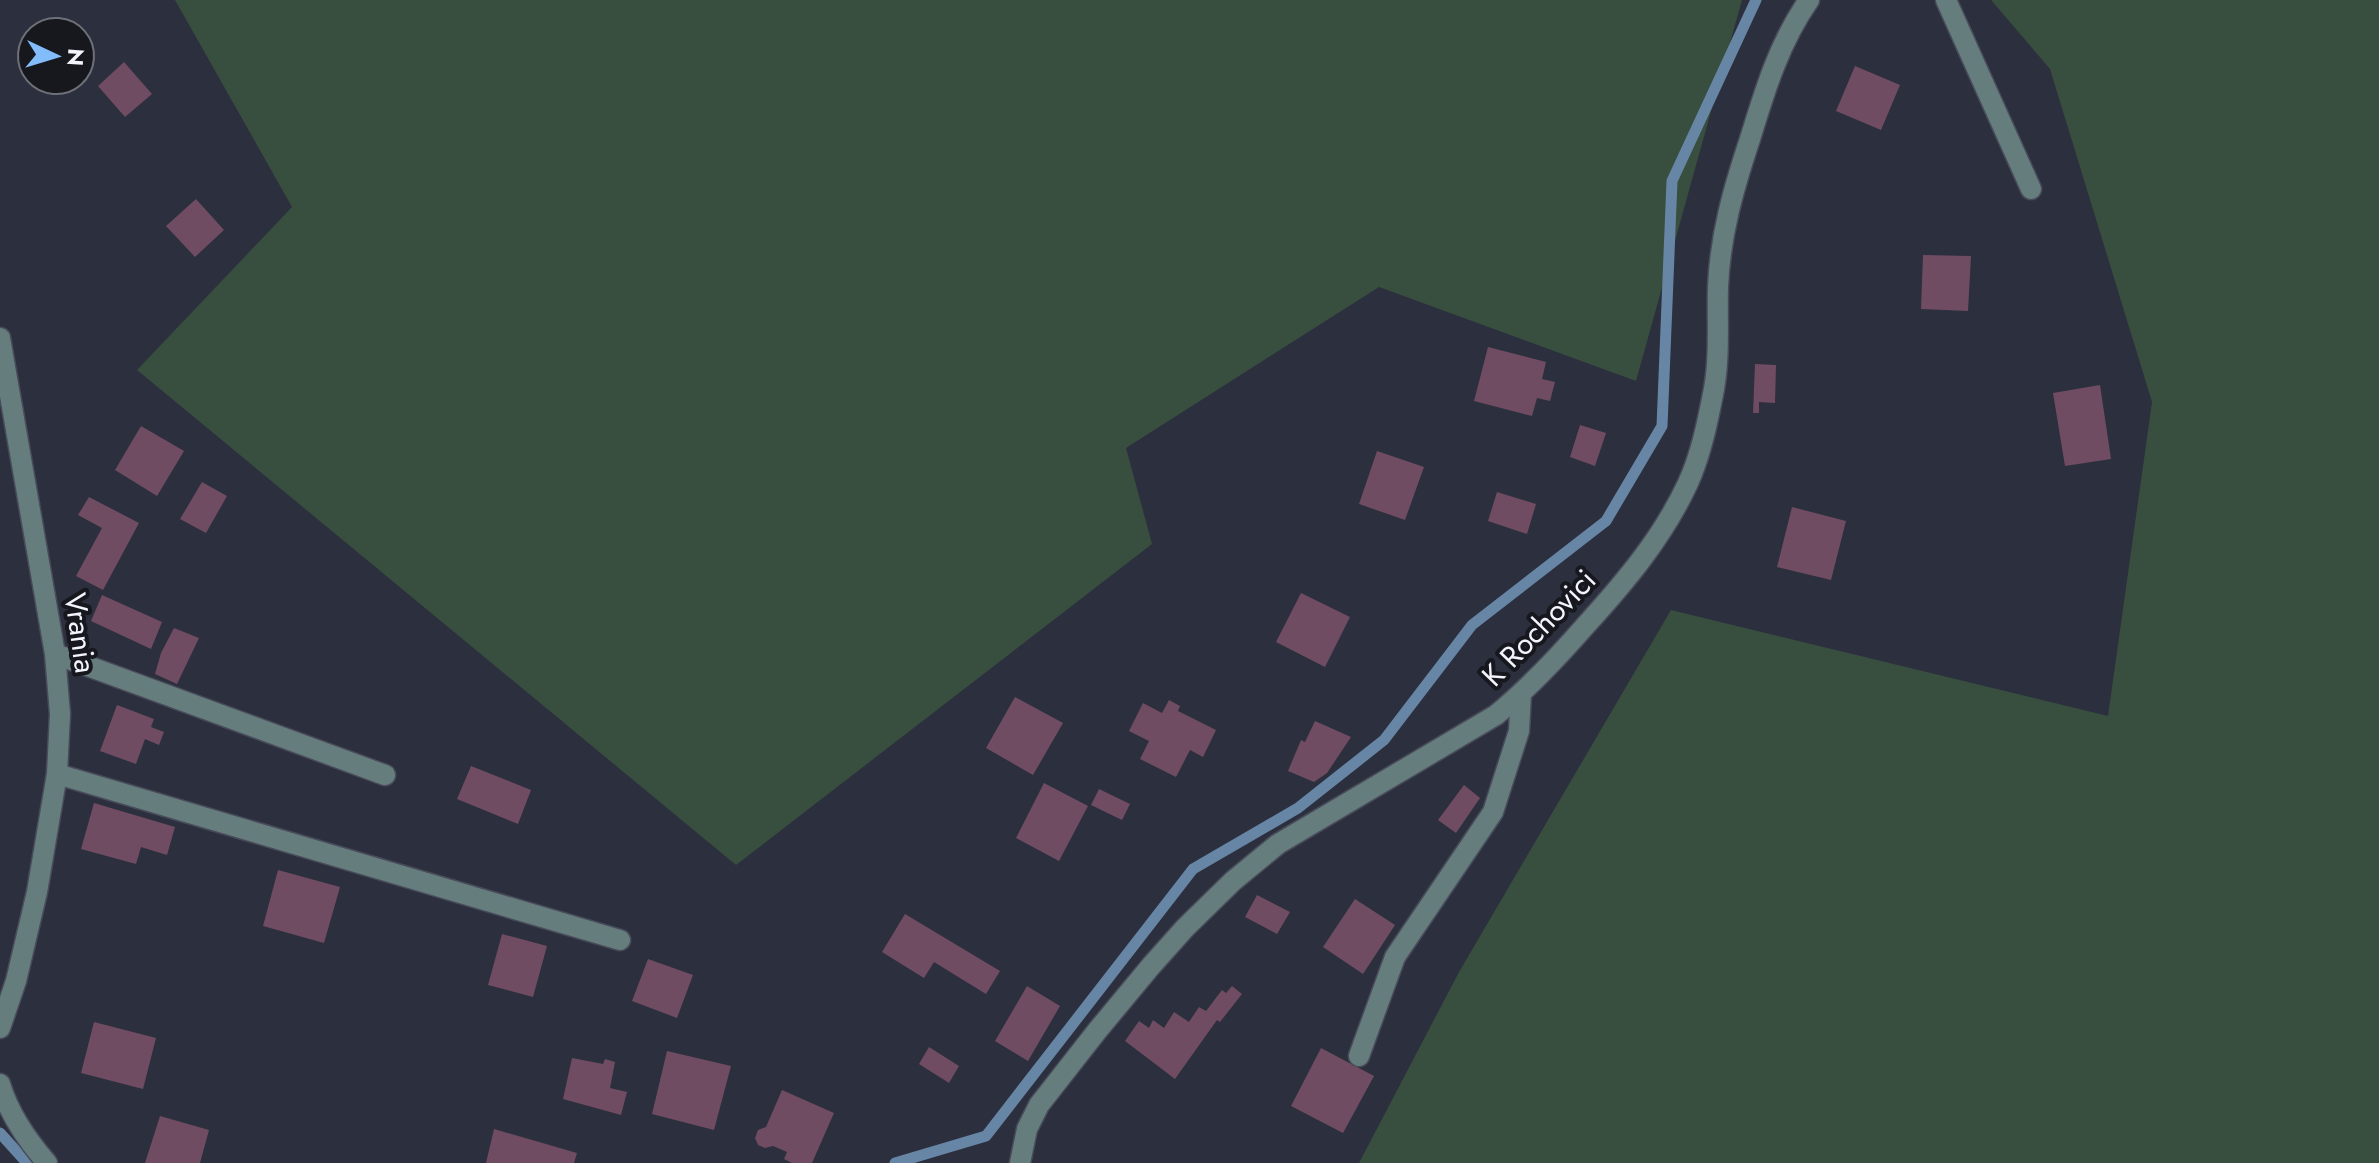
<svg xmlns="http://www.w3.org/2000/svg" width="2379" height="1163" viewBox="0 0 2379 1163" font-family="Jost,sans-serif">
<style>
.green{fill:#384e3e}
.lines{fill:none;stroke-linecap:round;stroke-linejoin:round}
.stream{stroke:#6786a5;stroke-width:11}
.building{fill:#704c62}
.minor-casing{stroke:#484b59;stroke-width:23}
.minor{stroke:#667d7e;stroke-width:20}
.labels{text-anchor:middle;stroke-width:8;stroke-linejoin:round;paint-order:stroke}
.street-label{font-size:30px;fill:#f2f5fe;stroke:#16181e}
</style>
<rect width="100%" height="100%" fill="#2c2f3e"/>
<path class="green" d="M 175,0 L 1742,0 L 1636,381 L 1379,287 L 1126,448 L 1152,544 L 736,865 L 137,370 L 292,207 Z
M 1991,0 L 2379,0 L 2379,1163 L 1359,1163 L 1459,972 L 1671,610 L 2108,716 L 2152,402 L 2050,69 Z"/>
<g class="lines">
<path class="stream" d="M 0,1133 L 27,1163
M 895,1163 L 986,1136 L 1193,869 L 1298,808 L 1384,740 L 1472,625 L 1606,521 L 1662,426 L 1672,181 L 1756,0"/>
</g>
<path class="building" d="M 124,62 L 152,94 L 125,117 L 98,86 Z
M 1855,66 L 1900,85 L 1881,130 L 1836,111 Z
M 196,199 L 224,230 L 195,257 L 166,226 Z
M 1923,255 L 1971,256 L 1968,311 L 1921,309 Z
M 1488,347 L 1546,362 L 1542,379 L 1555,382 L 1550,401 L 1537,398 L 1532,416 L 1474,401 Z
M 1755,364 L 1776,365 L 1775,403 L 1759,402 L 1759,413 L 1753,413 Z
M 2100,385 L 2111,459 L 2065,466 L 2053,393 Z
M 1580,425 L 1606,433 L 1595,466 L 1570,457 Z
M 141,426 L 184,451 L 157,496 L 115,470 Z
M 1377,451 L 1424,467 L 1405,520 L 1359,504 Z
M 202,482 L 227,496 L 206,533 L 180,519 Z
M 1497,492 L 1536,504 L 1527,534 L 1488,521 Z
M 89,497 L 139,523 L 103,590 L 76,576 L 102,528 L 78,515 Z
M 1792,507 L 1846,521 L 1831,580 L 1777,567 Z
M 1301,593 L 1350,617 L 1325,667 L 1276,642 Z
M 102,595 L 162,622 L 151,649 L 91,621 Z
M 174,628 L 199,638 L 177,684 L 155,674 L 161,653 Z
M 1015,697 L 1063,723 L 1033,775 L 986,748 Z
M 1169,700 L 1180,706 L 1178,711 L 1216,730 L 1203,757 L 1190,750 L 1176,777 L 1140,759 L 1149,741 L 1129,731 L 1143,703 L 1162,713 Z
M 117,705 L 154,719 L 151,727 L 164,732 L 159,745 L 145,739 L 136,764 L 100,751 Z
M 1315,721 L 1351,737 L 1327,773 L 1314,782 L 1288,771 L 1301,740 L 1305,742 Z
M 471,766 L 531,790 L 518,824 L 457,799 Z
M 1044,783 L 1088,806 L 1059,861 L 1016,838 Z
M 1464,785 L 1480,798 L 1456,833 L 1438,820 Z
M 1099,789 L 1130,804 L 1122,820 L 1091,805 Z
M 94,803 L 175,827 L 167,855 L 141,847 L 136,864 L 81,849 Z
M 278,870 L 340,887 L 324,943 L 263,926 Z
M 1257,895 L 1290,912 L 1277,934 L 1245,917 Z
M 1355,899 L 1395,925 L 1363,974 L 1323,947 Z
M 905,914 L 1000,971 L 986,994 L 934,962 L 924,978 L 882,952 Z
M 502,934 L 547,946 L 533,997 L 488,985 Z
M 648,959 L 693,975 L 677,1018 L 632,1001 Z
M 1027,986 L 1060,1006 L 1028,1061 L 995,1041 Z
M 1232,986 L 1242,994 L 1220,1022 L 1217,1020 L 1175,1079 L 1125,1041 L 1139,1021 L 1149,1028 L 1153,1020 L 1164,1028 L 1174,1012 L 1189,1022 L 1199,1007 L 1206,1011 L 1222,990 L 1226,993 Z
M 94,1022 L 156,1038 L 143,1089 L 81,1073 Z
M 929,1047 L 959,1066 L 949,1083 L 919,1064 Z
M 1321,1048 L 1374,1076 L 1343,1133 L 1291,1106 Z
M 667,1051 L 731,1066 L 714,1130 L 652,1114 Z
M 572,1058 L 603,1064 L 605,1059 L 615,1062 L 610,1088 L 627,1092 L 621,1115 L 563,1099 Z
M 782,1090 L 834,1113 L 812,1163 L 792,1163 L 784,1159 L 787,1152 L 773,1146 L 765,1148 L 758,1145 L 755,1138 L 758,1130 L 766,1127 Z
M 160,1116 L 209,1130 L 200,1163 L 145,1163 Z
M 494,1129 L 577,1153 L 574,1163 L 486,1163 Z"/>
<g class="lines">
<g class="minor-casing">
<path id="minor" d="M 1946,0 L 2031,189
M 0,338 L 55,654 L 60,714 L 57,774 L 37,892 L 16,981 L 0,1028
M 55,654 L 385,775
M 57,774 L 620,940
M 1359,1056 L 1395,957 L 1493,812 L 1519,731 L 1521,694
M 0,1084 C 9,1114 27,1140 47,1163
M 1020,1163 L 1027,1129 L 1039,1105 L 1097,1031 L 1151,966 L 1185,928 L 1233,881 L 1278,844 L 1496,715 C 1529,688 1558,657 1586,625 C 1626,581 1663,537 1688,483 C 1701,455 1708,420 1714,389 C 1720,355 1717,321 1718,287 C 1720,235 1734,187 1750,139 C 1765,90 1779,43 1809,0"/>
</g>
<use href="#minor" class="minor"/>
</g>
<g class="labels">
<g class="street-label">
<text transform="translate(1539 628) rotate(-46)" y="10">K Rochovici</text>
<text transform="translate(80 633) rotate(82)" y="10">Vrania</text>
</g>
</g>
<g transform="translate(56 56) rotate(94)"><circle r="38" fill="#16181e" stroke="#6e7078" stroke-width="2"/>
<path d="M0-6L14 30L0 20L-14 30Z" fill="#82bcfa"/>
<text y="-12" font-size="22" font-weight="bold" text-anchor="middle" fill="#f2f5fe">N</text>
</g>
</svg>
